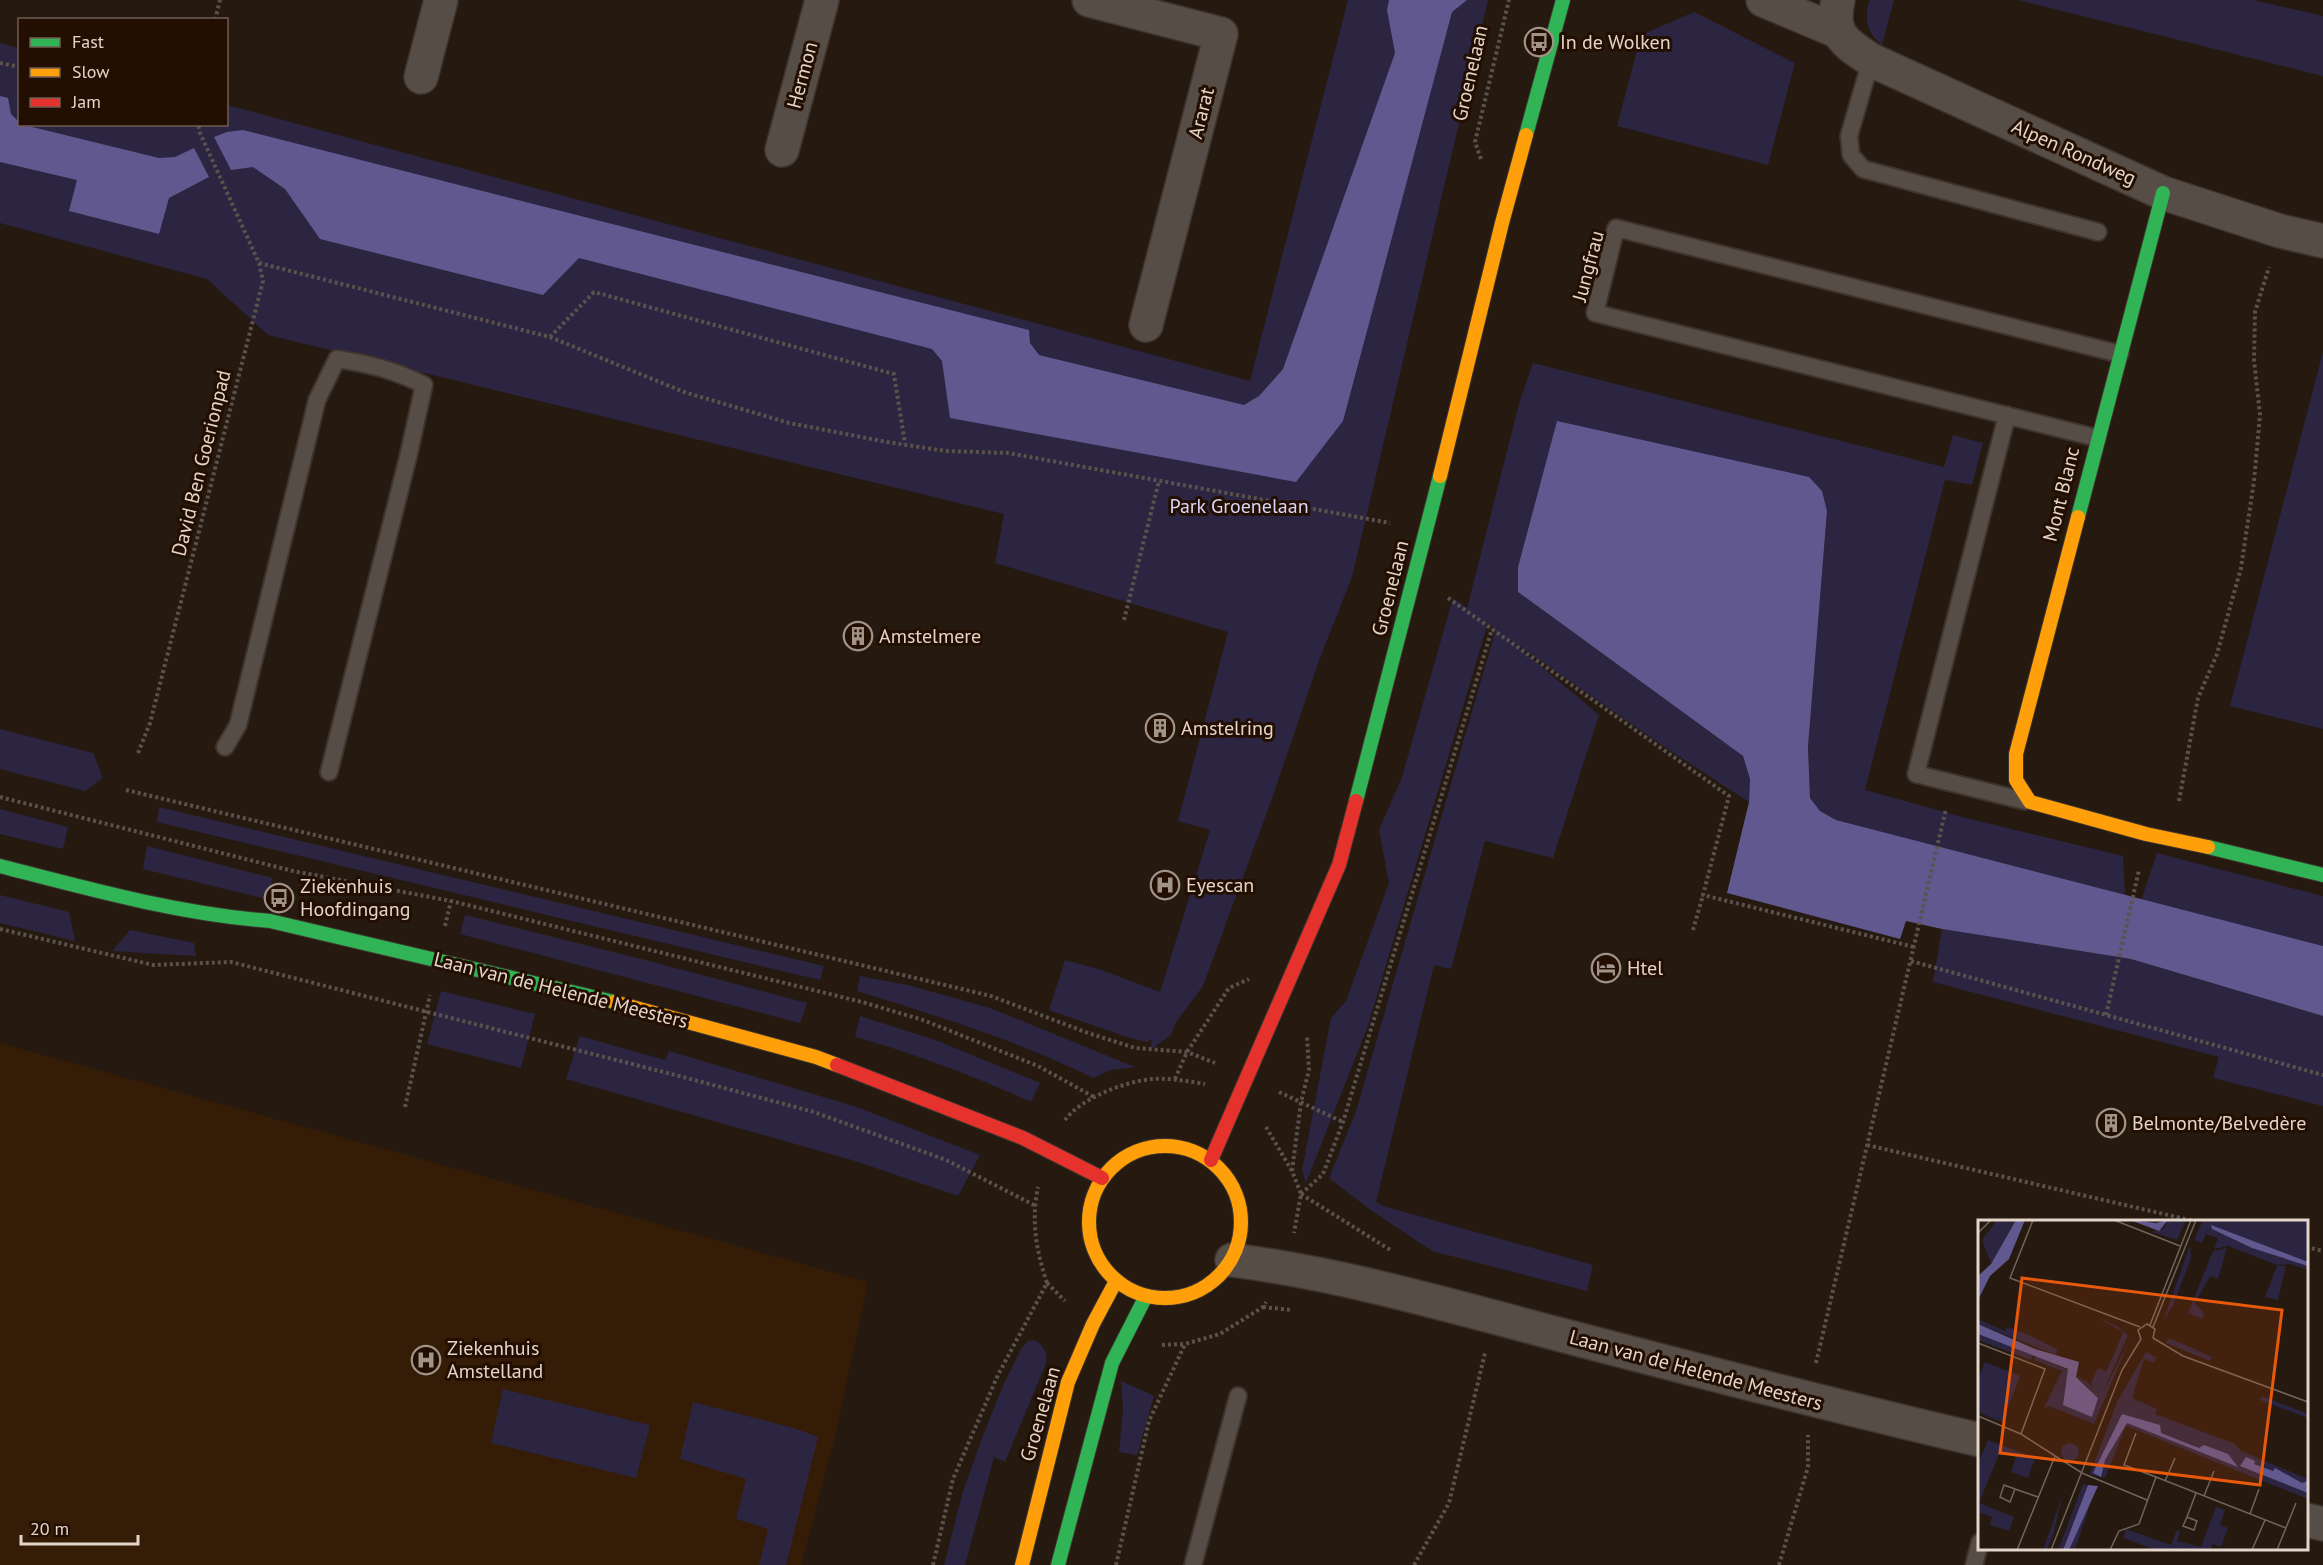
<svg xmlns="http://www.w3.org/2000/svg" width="2323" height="1565" viewBox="0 0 2323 1565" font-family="'PT Sans',sans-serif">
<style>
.built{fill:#351c06}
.green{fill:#2b2541}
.water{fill:#60588e}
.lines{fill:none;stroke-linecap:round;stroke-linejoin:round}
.lane-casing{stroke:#3e342c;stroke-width:20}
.street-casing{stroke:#3e342c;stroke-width:36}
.fast-casing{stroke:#3e342c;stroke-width:16}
.slow-casing{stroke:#3e342c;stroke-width:16}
.jam-casing{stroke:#3e342c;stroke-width:16}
.path{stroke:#5b524c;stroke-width:4;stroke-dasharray:3 3;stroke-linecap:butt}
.lane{stroke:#574d47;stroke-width:16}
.street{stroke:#574d47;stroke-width:33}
.fast{stroke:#30b455;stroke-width:14}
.slow{stroke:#ff9f0a;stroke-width:14}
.jam{stroke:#e5322d;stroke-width:14}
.labels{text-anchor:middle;stroke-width:6;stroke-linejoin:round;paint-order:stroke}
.poi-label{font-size:20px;fill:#e4d5ca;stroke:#230f01;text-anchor:start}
.street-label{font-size:20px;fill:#e4d5ca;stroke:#230f01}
.park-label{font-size:20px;fill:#d8d5fa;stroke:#230f01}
.inset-road{fill:none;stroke:#71645a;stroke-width:1.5}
.view{fill:#e8590c;fill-opacity:0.15;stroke:#e8590c;stroke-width:3}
.inset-edge{fill:none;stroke:#e4d5ca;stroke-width:3}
</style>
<rect width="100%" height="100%" fill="#251910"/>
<path class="built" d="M 0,1043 L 868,1282 L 835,1437 L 801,1565 L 0,1565 Z"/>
<path class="green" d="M 1348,0 L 1488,0 L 1352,577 L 1321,655 L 1270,804 L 1203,986 L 1176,1022 L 1171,1035 L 1150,1050 L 1152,1039 L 1147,1042 L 1133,1039 L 1049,1010 L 1065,960 L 1099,969 L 1160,992 L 1210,830 L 1178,821 L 1228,632 L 995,563 L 1004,514 L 268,335 L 207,279 L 0,223 L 0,43 L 19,48 L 20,124 L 226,124 L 227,105 L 1250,381 Z
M 1870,0 L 1894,0 L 1882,45 C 1867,34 1863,17 1870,0 Z
M 2018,0 L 2253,0 L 2323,16 L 2323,76 Z
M 1694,12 L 1795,63 L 1768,165 L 1617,126 L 1641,35 Z
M 2323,352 L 2323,729 L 2230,706 Z
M 1533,363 L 1944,467 L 1953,435 L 1983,443 L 1972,485 L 1945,480 L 1865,790 L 1966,818 L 2123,856 L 2125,896 L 1836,820 L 1820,811 L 1810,798 L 1808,747 L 1827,511 L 1557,422 L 1518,567 L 1518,592 L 1743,756 L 1750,779 L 1749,802 L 1669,750 L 1505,636 L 1599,715 L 1553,858 L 1485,841 L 1451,969 L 1434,965 L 1376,1202 L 1383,1206 L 1593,1265 L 1587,1291 L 1432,1251 L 1372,1211 L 1329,1178 L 1356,1111 L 1496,629 L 1488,623 L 1368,1026 L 1306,1183 L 1302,1170 L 1331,1018 L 1346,1001 L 1389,883 L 1379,830 L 1402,777 L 1453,598 L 1467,608 L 1520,400 Z
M 0,729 L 93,753 L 103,778 L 85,791 L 0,769 Z
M 159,807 L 824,966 L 820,980 L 157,822 Z
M 0,809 L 68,827 L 63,849 L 0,834 Z
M 147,846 L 273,878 L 266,899 L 143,869 Z
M 2157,853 L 2323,896 L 2323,946 L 2141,900 Z
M 0,895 L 69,912 L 75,941 L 0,923 Z
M 465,915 L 649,961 L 807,1003 L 800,1023 L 460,934 Z
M 1942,929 L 2131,959 L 2323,1016 L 2323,1106 L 2213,1078 L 2219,1057 L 1933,982 Z
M 130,930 L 194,943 L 196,956 L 112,951 Z
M 860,976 L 908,985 L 990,1008 L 1135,1067 L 1111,1070 L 1093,1078 C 1017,1040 937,1016 857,991 Z
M 441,991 L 535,1014 L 521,1068 L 427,1044 Z
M 860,1016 L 938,1041 L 1040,1083 L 1031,1102 C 974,1076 916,1054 855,1037 Z
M 580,1036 L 665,1060 L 669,1051 L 854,1106 L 980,1155 L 958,1196 L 855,1161 L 566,1079 Z
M 1034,1340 C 1045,1346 1049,1354 1045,1366 L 1005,1462 L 994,1457 L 965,1565 L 944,1565 L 963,1491 L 982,1438 L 1002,1388 L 1021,1349 L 1028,1341 Z
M 1121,1381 L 1154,1396 L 1137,1455 L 1119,1452 L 1123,1410 Z
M 503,1389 L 650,1425 L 636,1478 L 491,1443 Z
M 693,1402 L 794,1428 L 818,1437 L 786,1565 L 759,1565 L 768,1529 L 736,1519 L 746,1479 L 680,1459 Z"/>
<path class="water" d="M 1389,0 L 1467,0 L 1452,12 L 1343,421 L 1296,482 L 950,418 L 942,361 L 932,349 L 579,258 L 543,295 L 320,239 L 285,189 L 253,167 L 231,170 L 214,137 L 227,132 L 243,130 L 1029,330 L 1030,343 L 1039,355 L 1244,405 L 1259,396 L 1283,369 L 1395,53 L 1387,10 Z
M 0,96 L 8,98 L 11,114 L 19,122 L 20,124 L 159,158 L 175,157 L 194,148 L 209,177 L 169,198 L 159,234 L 69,211 L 77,180 L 0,162 Z
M 1557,421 L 1809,477 L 1822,491 L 1827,511 L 1808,747 L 1810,798 L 1820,811 L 1836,820 L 2323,946 L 2323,1016 L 2131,959 L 1942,929 L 1906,921 L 1900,939 L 1727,893 L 1749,802 L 1750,779 L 1743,756 L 1518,592 L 1518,567 Z"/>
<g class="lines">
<g class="lane-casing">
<path id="lane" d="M 1871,60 L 1849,136 L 1851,155 L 1863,169 L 2098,232
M 2007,415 L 1916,774 L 2025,801
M 2097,438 L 1595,313 L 1616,228 L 2120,354
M 225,747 L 238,725 L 317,400 L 337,359 C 370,364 394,370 424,385 L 409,453 L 329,772
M 1193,1565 L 1238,1396
M 1974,1565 L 1980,1542"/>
</g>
<g class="street-casing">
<path id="street" d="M 1089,0 L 1221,34 L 1146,325
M 1763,0 L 1839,32
M 1838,0 C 1830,34 1845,43 1871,60 L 2163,193 L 2280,231 L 2323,241
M 421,77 L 441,0
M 782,150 L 822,0
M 1232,1260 C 1341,1274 1448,1305 1554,1333 C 1695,1370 1837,1407 1980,1440
M 2306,1520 L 2323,1524"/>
</g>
<g class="fast-casing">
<path id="fast" d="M 1526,135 L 1563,0
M 2078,517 L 2163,193
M 1356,801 L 1440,476
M 2208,847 L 2323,875
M 0,866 C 89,889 179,914 270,921 L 614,1002
M 1058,1565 L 1112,1363 L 1146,1296"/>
</g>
<g class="slow-casing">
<path id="slow" d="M 1440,476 L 1502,223 L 1526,135
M 2078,517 L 2016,754 L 2016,780 L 2030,802 L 2146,834 L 2208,847
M 614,1002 L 816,1057 L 837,1065
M1089 1222a76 76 0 1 1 152 0a76 76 0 1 1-152 0Z
M 1022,1565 L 1068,1382 L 1093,1324 L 1116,1281"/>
</g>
<g class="jam-casing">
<path id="jam" d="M 837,1065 L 1023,1138 L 1102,1178
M 1211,1160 L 1339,865 L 1356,801"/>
</g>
<path class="path" d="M 215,20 L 220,0
M 0,63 L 20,67
M 1481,159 L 1475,142 L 1509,0
M 259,263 L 550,337 L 684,392 L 789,423 L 887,442 L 946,451 L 1008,453 L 1390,523
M 550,337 L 594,292 L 894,374 L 905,444
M 1448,598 L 1729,796 L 1703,895 L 1914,947
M 1124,620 L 1159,481
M 138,753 L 150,723 L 263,281 L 259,263 L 200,133 L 198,124
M 126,790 L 991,996 L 1088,1033 L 1135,1048 L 1187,1052 L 1215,1063
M 0,797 L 293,871 L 451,901 L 862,1002 L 923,1020 L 1038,1066 L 1094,1097
M 2179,801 L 2198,698 L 2217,654 L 2241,568 L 2254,481 L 2260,415 L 2254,360 L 2255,312 L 2269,267
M 445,926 L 451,901
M 0,929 L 153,965 L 231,962 L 683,1077 L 814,1112 L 946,1160 L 1034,1205
M 1693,930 L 1703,895
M 1911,961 L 2323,1075
M 2106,1015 L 2139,870
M 1175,1079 L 1187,1052 L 1229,988 L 1249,979
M 1279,1092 L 1343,1122
M 405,1107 L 430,995
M 1065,1120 C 1081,1098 1126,1081 1153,1079 C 1171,1078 1187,1081 1205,1084
M 1266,1127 L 1292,1171 L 1301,1194 L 1294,1233
M 1867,1145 L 2198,1222
M 1292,1171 L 1301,1102 L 1309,1070 L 1307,1036
M 1301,1194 L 1323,1174 L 1343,1122 L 1492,629
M 1301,1194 L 1392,1251
M 2306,1247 L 2323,1251
M 1047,1283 L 1065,1301
M 1263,1307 L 1291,1310
M 1162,1345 L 1184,1344
M 1816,1363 L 1946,809
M 933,1565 L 953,1479 L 998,1375 L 1047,1283 C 1036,1250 1031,1221 1038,1187
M 1116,1565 L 1149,1421 L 1185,1344 L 1220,1334 L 1263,1307 L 1266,1302
M 1414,1565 L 1449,1503 L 1485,1353
M 1779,1565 L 1808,1467 L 1808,1435"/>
<use href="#lane" class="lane"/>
<use href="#street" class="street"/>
<use href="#fast" class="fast"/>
<use href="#slow" class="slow"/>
<use href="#jam" class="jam"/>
</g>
<defs>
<g id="bus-ring" transform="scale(1.5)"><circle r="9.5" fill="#230f01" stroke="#a19389" stroke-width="1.5"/><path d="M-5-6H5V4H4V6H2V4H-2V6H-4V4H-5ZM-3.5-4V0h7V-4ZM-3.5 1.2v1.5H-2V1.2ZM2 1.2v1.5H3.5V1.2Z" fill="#a19389"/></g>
<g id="building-ring" transform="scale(1.5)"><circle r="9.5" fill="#230f01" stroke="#a19389" stroke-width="1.5"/><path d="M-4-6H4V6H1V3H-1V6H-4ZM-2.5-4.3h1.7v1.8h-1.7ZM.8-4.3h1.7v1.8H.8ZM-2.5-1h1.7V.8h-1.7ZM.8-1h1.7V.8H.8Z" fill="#a19389"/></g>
<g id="hospital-ring" transform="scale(1.5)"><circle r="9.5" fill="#230f01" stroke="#a19389" stroke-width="1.5"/><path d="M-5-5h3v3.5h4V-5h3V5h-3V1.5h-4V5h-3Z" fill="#a19389"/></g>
<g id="hotel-ring" transform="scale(1.5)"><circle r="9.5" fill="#230f01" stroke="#a19389" stroke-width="1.5"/><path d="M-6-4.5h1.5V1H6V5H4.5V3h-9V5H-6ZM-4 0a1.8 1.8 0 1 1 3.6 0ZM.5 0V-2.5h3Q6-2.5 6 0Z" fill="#a19389"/></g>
</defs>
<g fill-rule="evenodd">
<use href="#bus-ring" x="1539" y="42"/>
<use href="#building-ring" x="858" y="636"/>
<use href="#building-ring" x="1160" y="728"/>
<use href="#hospital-ring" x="1165" y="885"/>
<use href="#bus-ring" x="279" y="898"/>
<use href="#hotel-ring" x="1606" y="968"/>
<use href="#building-ring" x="2111" y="1123"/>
<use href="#hospital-ring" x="426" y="1360"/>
</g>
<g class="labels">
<g class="poi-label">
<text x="1560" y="49">In de Wolken</text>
<text x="879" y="643">Amstelmere</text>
<text x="1181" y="735">Amstelring</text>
<text x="1186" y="892">Eyescan</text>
<text x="300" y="893">Ziekenhuis<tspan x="300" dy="23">Hoofdingang</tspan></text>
<text x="1627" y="975">Htel</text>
<text x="2132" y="1130">Belmonte/Belvedère</text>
<text x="447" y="1355">Ziekenhuis<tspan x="447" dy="23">Amstelland</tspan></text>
</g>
<g class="street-label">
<text transform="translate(1470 73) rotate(-77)" y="7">Groenelaan</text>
<text transform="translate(802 75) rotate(-75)" y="7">Hermon</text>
<text transform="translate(1201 113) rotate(-76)" y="7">Ararat</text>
<text transform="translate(2074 152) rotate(24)" y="7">Alpen Rondweg</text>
<text transform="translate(1588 266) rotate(-75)" y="7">Jungfrau</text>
<text transform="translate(201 463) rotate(-76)" y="7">David Ben Goerionpad</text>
<text transform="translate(2061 494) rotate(-76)" y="7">Mont Blanc</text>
<text transform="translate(1390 588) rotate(-76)" y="7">Groenelaan</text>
<text transform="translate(561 990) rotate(14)" y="7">Laan van de Helende Meesters</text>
<text transform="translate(1696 1370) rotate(15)" y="7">Laan van de Helende Meesters</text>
<text transform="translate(1040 1414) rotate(-74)" y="7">Groenelaan</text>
</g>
<g class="park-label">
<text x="1239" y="513">Park Groenelaan</text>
</g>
</g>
<g transform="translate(1978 1220)">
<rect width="330" height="330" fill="#251910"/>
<path d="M 19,0 L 38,0 L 13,44 L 4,20 ZM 190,0 L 208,0 L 199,20 L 174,12 L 186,8 ZM 225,0 L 330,0 L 330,50 L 312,44 L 299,45 L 250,26 L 236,29 L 240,18 L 228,14 L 224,23 L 216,20 ZM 212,25 L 213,39 L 195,85 L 185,101 ZM 249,28 L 240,59 L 232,56 L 217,83 L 226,93 L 224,99 L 210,93 L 235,31 ZM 299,46 L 308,46 L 300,80 L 287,77 ZM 0,99 L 27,111 L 30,107 L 49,114 L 79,129 L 78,135 L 0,104 ZM 122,99 L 139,106 L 150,115 L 124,175 L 153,117 L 116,204 L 71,186 L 66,188 L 84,151 L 56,140 L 57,136 L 90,150 L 85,185 L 120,178 L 97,154 L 116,167 L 113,163 L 120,148 L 128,151 L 135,137 L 145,112 ZM 0,114 L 55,135 L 53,140 L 0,120 ZM 191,118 L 234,137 L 232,141 L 188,123 ZM 168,132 L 179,138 L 176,143 L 166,139 L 154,178 L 179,189 L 177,194 L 257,224 L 263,231 L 330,259 L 330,279 L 148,206 L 127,258 L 112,254 L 139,182 ZM 7,142 L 42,156 L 24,202 L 0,192 L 0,159 ZM 284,176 L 330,194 L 330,198 L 282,180 ZM 10,220 L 57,238 L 50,258 L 33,252 L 38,237 L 22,232 L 1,283 L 36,297 L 31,311 L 12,305 L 14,297 L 0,292 L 0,243 ZM83 232a9 9 0 1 1 18 0a9 9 0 1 1-18 0ZM 105,264 L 110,265 L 85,330 L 80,330 ZM 85,274 L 75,315 L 69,330 L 65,330 ZM 238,287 L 247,290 L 242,305 L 250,308 L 243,327 L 235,324 L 232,330 L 178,330 L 145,318 L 148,309 L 193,325 L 199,310 L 202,312 L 199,321 L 223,327 ZM 111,288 L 97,330 L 91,330 L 106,291 Z" fill="#2b2541"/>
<path d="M 38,0 L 47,0 L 31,39 L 12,56 L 0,80 L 0,56 L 13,44 ZM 152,0 L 178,3 L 190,0 L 181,11 ZM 233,5 L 330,42 L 330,46 L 274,28 L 234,9 ZM 0,104 L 57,129 L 101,142 L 98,157 L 120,178 L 114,197 L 85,185 L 90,149 L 0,114 ZM 144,194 L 182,205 L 183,213 L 221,228 L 226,225 L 250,234 L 260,247 L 149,203 L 127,240 L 123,257 L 115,253 ZM 268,237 L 277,241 L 276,244 L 295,251 L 297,248 L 324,263 L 330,261 L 330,273 L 262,246 ZM 110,265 L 120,266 L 91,330 L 85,330 Z" fill="#60588e"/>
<path class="inset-road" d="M 55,0 L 32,58 L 162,107M 136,0 L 202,26M 0,13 L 13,0M 172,105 L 213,0M 175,107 L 218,0M 175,118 L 205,136 L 330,182M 163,119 L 160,110 L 169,104 L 177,109 L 175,118M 0,123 L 67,149 L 43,214M 0,196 L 43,214 L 104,253 L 169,280M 158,213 L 146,245 L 178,257M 187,261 L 197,238M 37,269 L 26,265 L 22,277 L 32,282 L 37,269 L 60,277M 226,276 L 236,251M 272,294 L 281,269M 209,297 L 205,306 L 216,310 L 219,301 L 209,297 L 218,273M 39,330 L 77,236M 73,330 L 144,150 L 163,119M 132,330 L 141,311 L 161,304 L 178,257 L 308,308M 274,330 L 287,300M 299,330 L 318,283"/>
<path class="view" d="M 44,58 L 304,90 L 282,265 L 22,233 Z"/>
<rect width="330" height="330" class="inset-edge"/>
</g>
<rect x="18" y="18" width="210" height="108" fill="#230f01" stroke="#705e51" stroke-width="1.5"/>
<rect x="30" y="38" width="30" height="9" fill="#30b455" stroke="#705e51" stroke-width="1.5"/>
<text x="72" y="48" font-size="18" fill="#e4d5ca">Fast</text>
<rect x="30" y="68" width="30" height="9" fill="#ff9f0a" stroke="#705e51" stroke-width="1.5"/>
<text x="72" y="78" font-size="18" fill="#e4d5ca">Slow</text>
<rect x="30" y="98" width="30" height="9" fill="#e5322d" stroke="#705e51" stroke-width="1.5"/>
<text x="72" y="108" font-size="18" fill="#e4d5ca">Jam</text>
<path d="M21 1535v9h117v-9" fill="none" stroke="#e4d5ca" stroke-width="3"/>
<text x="30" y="1535" font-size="18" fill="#e4d5ca" stroke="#230f01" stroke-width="4.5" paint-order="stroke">20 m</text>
</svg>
